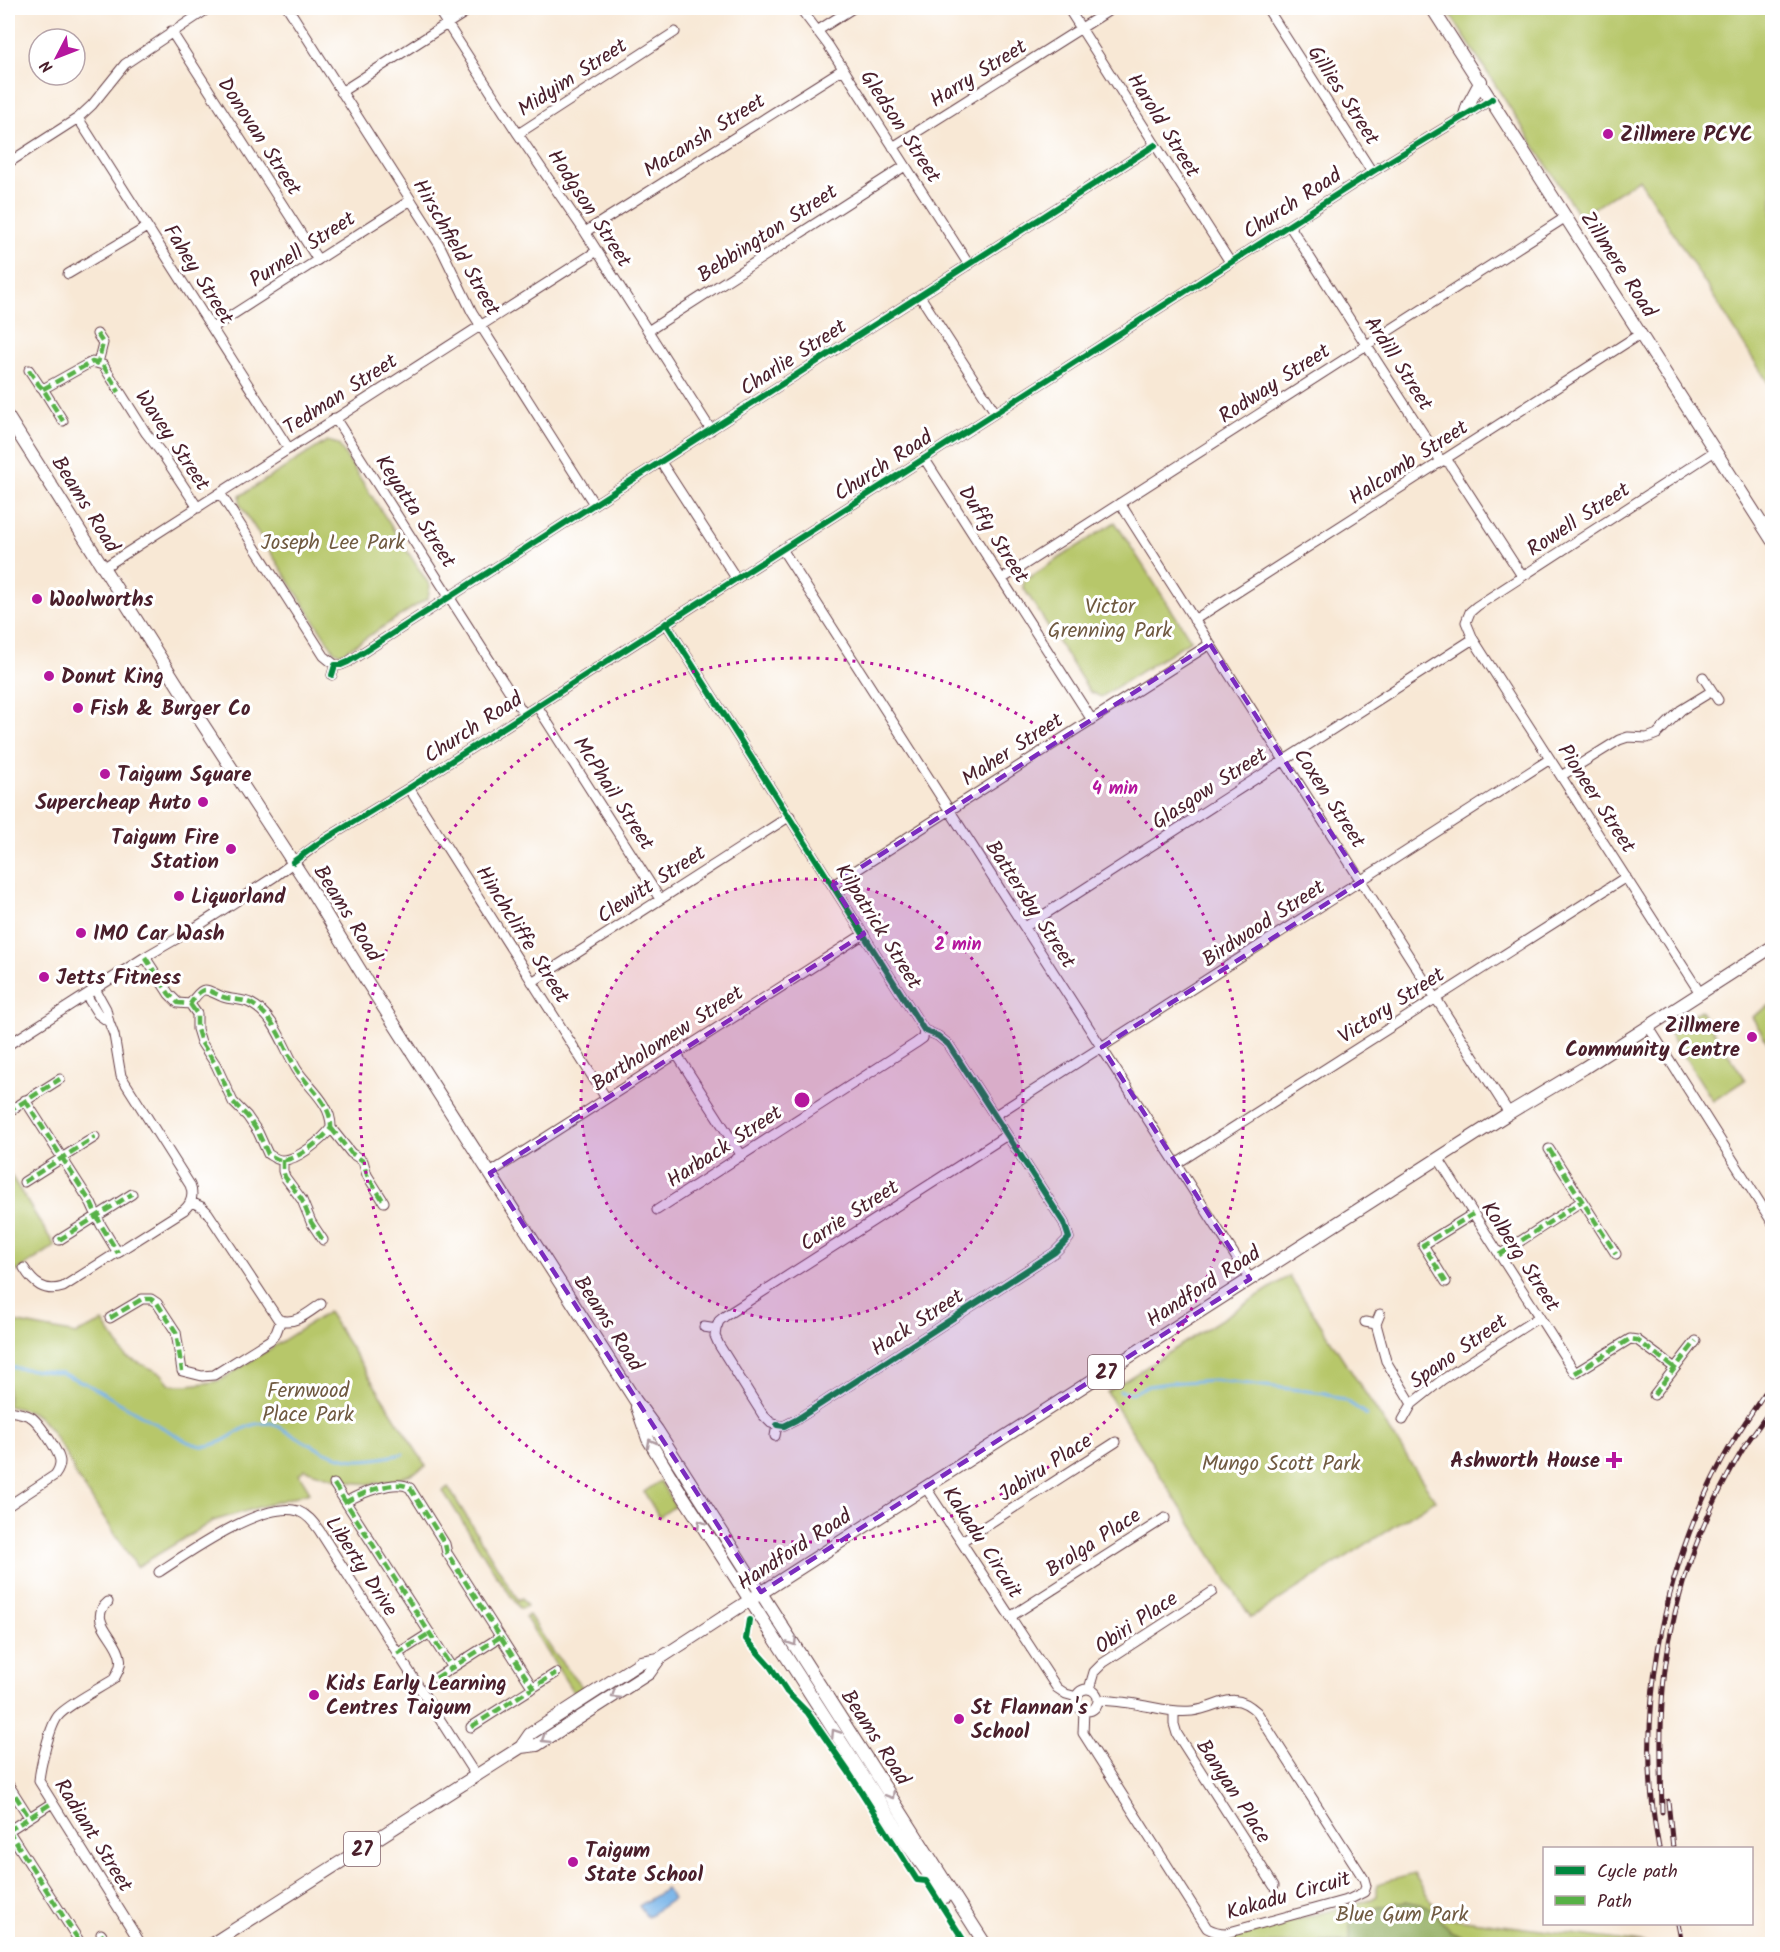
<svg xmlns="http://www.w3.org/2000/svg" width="1780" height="1952" viewBox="0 0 1780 1952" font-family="Kalam,sans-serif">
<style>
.green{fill:#b7c76a;stroke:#80734a;stroke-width:1.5}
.forest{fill:#91ac5e;stroke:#6e6644;stroke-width:1.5}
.water{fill:#76b3e8;stroke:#60698a;stroke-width:1.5}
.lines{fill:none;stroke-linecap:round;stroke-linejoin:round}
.stream{stroke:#76b3e8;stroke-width:3}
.minor-casing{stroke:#643d44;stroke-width:11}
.major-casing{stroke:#643d44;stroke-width:14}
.minor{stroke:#fff;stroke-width:9}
.major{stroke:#fff;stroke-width:12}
.rail-casing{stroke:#4a1f2b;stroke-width:5}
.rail{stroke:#fff;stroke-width:3;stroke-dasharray:9;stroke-linecap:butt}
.quiet{stroke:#57b146;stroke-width:4.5;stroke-dasharray:9 4.5;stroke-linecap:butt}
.cycleway-casing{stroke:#fff;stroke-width:10}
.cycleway{stroke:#00873e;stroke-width:6}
.oneway{stroke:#ae9aa0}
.marked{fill:#7b2cbf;fill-opacity:0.2;stroke:#7b2cbf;stroke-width:4.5;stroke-dasharray:12 8;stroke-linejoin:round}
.ring{fill:none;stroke:#b5179e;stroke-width:3;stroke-dasharray:3 6}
.poi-dot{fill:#b5179e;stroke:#fff;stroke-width:2}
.labels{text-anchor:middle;stroke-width:6;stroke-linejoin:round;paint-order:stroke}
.shield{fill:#fff;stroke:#80626b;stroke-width:1.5}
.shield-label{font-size:20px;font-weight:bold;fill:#4a1f2b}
.street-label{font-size:21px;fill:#4a1f2b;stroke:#fff}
.poi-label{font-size:21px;font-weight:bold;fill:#4a1f2b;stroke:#fff;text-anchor:start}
.park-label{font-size:21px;fill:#705a41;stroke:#fff}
.centre{fill:#b5179e;stroke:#fff;stroke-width:3}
.ring-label{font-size:18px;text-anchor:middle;font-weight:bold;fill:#b5179e;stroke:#fff;stroke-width:6;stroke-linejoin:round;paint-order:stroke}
</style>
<rect width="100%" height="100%" fill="#fff"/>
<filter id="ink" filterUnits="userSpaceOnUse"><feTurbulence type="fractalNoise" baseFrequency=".0167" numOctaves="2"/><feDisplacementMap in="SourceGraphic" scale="12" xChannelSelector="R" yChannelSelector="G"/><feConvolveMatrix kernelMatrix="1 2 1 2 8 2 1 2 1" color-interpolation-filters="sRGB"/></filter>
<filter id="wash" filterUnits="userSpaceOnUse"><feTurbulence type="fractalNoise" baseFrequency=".008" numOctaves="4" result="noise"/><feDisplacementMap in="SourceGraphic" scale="24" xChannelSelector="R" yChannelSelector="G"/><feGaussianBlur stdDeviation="1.35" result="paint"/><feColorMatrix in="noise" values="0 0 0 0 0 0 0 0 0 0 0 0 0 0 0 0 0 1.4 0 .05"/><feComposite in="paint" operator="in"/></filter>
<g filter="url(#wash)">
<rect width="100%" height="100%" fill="#f8e8d5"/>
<path class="green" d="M 1446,8 L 1772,8 L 1772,389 L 1639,179 L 1580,217 Z
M 327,441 L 338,444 L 430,586 L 428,598 L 341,654 L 334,651 L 240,505 L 240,496 Z
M 1115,522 L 1191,640 L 1101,697 L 1090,692 L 1023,587 L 1024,581 Z
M 1772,1004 L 1772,1050 L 1752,1017 Z
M 1700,1010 L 1745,1080 L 1713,1101 L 1668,1031 Z
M 8,1171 L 55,1246 L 8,1277 Z
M 1289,1276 L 1435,1500 L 1251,1618 L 1107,1392 Z
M 328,1312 L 426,1466 C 381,1493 352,1485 305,1469 L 299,1474 L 310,1492 L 213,1521 L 137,1567 L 75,1474 C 70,1458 46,1419 31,1412 C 24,1409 15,1408 8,1406 L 8,1321 L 76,1334 L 103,1322 L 126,1357 L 161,1373 L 170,1384 C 179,1387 211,1383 221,1380 Z
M 660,1481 L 675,1506 L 659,1517 L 644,1492 Z
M 448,1487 L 518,1600 L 522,1598 L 527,1606 L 520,1609 L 495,1573 L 443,1491 Z
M 529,1615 L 554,1653 L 584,1689 L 573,1692 L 525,1617 Z
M 1414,1874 L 1441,1917 L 1648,1944 L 1206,1944 L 1370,1900 L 1377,1896 L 1377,1884 Z"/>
<path class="forest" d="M 1406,1901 L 1428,1906 L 1450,1931 L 1473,1940 L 1478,1944 L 1319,1944 L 1319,1942 L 1350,1941 L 1350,1920 L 1375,1908 Z"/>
<path class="water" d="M 666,1889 L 673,1899 L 647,1917 L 639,1906 Z"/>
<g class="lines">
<path class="stream" d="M 8,1367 L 61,1373 L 85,1383 L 188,1442 C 192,1443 198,1446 203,1446 C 221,1447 236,1430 252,1425 C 259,1423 265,1423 272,1423 C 297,1437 326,1457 355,1460 C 371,1461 387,1457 403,1454
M 1120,1391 L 1132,1393 L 1148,1386 L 1169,1383 L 1214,1380 L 1325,1393 L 1348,1402 L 1367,1415"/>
</g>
</g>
<g filter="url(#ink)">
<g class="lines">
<g class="minor-casing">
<path id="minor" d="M 288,8 L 439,244 L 472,312 L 594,504
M 437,8 L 518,134 L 585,232 L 711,430
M 800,8 L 828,45 L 969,265
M 1068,8 L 1230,262
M 1267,8 L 1372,172
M 171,31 L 318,260
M 817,31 L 853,8
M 341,92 L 472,8
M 78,118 L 289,449
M 518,134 L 675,32
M 893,147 L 1113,8
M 8,163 L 78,118 L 92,105 L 125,64 L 209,8
M 1289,225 L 1439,458 L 1449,463 L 1522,576
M 585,232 L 843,69
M 68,274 L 147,227
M 920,296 L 995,412
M 212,328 L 411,200
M 648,331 L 905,166
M 97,334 L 103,343 L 98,363
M 29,370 L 39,385 L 43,389 L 63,421
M 43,389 L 86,365 L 92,362 L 103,365 L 146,433 L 163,455 L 198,508
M 335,418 L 524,714
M 924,458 L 1092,720
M 661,462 L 736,578
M 220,493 L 324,656 L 335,665
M 1120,503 L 1509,1113
M 782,549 L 1250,1279
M 103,568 L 597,251
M 1002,579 L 1566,217
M 1194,620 L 1640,334
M 666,623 L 924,1030 L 938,1036 L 949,1045 L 1064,1223 L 1069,1238 L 1055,1252 L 796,1420 L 784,1426 L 777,1425
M 332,675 L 335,665 L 341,665 L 348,662 L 1155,145
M 1703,677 L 1718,700
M 537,706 L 660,899
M 1561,776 L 1619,740 L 1628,737 L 1647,738 L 1657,734 L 1681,710 L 1712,691
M 409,788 L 606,1098
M 833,885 L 1210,644
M 1025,927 L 1473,639
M 145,957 L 169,994 L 178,1003 L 190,1004 C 204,984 204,989 223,997 C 232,1000 242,999 250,1003 C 276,1016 283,1047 297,1070 C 309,1088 332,1104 331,1128 C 323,1139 297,1161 282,1160 C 277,1160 273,1157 268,1154 L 258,1132 L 247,1116 L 233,1102 L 216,1065 L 201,1042 L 197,1029 L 197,1014 L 190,1004
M 532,982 L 790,816
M 1700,993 L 1473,639 L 1466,622 L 1470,612 L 1477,606 L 1715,451
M 86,995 L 98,1014 L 109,1022
M 1648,1026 L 1772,1222
M 8,1045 L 145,957 L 190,931 L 274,877 L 319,843 L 409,788 L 1372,172 L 1492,99
M 676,1053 L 742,1156
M 25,1100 L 91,1203 L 101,1225 L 118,1253
M 8,1112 L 60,1079
M 994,1116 L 1550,759
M 331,1128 L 351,1153 L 363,1161 L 367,1175 L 384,1202
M 1549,1149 L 1616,1254
M 1438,1158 L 1575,1373 L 1630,1339 L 1637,1340 L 1675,1368
M 283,1160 L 283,1171 L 285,1177 L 302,1200 L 311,1222 L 323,1240
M 1176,1164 L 1626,877
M 490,1173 L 864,934
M 24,1182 L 95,1137
M 191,1202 L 202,1207 L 208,1213 L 278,1319 C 294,1326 308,1313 321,1304
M 657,1210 L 916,1043 L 923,1038 L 924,1030
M 59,1240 L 132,1194
M 1499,1255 L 1582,1201
M 24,1268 C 33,1283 44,1293 63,1287 L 184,1210 C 192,1203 194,1195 190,1185 L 121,1076 L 114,1035 L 109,1022 L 106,1009 L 95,989
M 1446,1282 L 1423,1245 L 1473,1214
M 110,1318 L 142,1299 L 151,1299 L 157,1303 L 176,1332 L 182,1371 L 202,1376 L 214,1375 L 270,1340 L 276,1333 L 281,1320
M 1365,1322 L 1376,1324 L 1380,1314
M 1376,1324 L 1386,1361 L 1412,1404
M 704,1327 L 716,1329 L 715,1336 L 719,1345 L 763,1415 L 771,1423 L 777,1425 L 775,1436
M 716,1329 L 719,1321 L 725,1316 L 1007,1135
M 1654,1395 L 1696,1341
M 8,1411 C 16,1412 24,1413 31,1417 C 39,1422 60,1453 60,1462 C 60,1467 58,1471 55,1475 L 8,1506
M 1403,1420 L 1412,1404 L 1442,1380 L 1539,1317
M 334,1484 L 452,1668
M 926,1488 L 1057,1688 L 1066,1694 L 1077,1697
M 346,1502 C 359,1494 396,1478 410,1488 L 445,1544 L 447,1553 L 533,1688
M 962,1541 L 1116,1442
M 159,1572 C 188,1553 263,1500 298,1511 C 308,1515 313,1522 319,1530 L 476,1776
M 108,1602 C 86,1620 118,1638 120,1657 C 122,1665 118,1672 114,1679 C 99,1689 69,1704 59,1715 C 50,1724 40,1768 39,1781 L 141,1944
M 1010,1617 L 1165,1518
M 397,1654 L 430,1633
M 436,1678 L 500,1637
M 1089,1689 L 1094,1672 L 1103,1663 L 1212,1592
M1076 1700a11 11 0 1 1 22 0a11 11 0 1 1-22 0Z
M 1084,1710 L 1083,1733 L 1207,1928 C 1214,1932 1218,1933 1226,1933 L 1350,1899 L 1364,1892 L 1366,1886 L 1364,1879 L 1257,1712 C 1231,1688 1220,1708 1192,1711 C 1174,1713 1158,1708 1140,1705 C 1127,1702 1112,1701 1098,1700
M 1174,1712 L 1174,1724 L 1177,1734 L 1274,1886
M 471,1727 L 556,1673
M 8,1784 L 29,1817
M 8,1830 L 81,1944
M 8,1831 L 52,1803
M 101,1934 L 108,1944"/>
</g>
<g class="major-casing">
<path id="major" d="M 1432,8 L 1772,540
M 1465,115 L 1468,105 L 1481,81
M 8,417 L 187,700 L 306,882 L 366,980 L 635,1400 L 657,1430 L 985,1944
M 637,1407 L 648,1439 L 674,1482 L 907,1844 L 945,1897
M 521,1747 L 530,1734 L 641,1662 L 659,1659
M 212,1944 L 521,1747 L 537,1745 L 649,1673 L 659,1659 L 736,1609 L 1509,1113 L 1584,1068 L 1772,947"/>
</g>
<use href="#minor" class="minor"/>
<use href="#major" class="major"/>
<g class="rail-casing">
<path id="rail" d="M 1668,1801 L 1673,1848
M 1662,1812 C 1661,1765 1659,1717 1665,1670 C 1674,1591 1704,1512 1746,1444 C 1754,1432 1764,1420 1772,1407
M 1659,1848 C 1634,1720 1661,1573 1723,1459 C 1737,1432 1756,1407 1772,1382
M 1678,1924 L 1682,1944"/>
</g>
<use href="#rail" class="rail"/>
<path class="quiet" d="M 97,334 L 103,343 L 98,363
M 29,370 L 39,385 L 43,389 L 63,421
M 43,389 L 92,362 L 103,365 L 119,392
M 145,957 L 169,994 L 178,1003 L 190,1004 C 204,984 204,989 223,997 C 232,1000 242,999 250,1003 C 276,1016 283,1047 297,1070 C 309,1088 332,1104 331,1128 C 323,1139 297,1161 282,1160 C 277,1160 273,1157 268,1154 L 258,1132 L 247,1116 L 233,1102 L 216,1065 L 201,1042 L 197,1029 L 197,1014 L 190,1004
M 25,1100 L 91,1203 L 101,1225 L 118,1253
M 8,1112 L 60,1079
M 331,1128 L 351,1153 L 363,1161 L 367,1175 L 384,1202
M 1549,1149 L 1616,1254
M 283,1160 L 283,1171 L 285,1177 L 302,1200 L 311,1222 L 323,1240
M 24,1182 L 95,1137
M 59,1240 L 132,1194
M 1499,1255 L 1582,1201
M 1446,1282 L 1423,1245 L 1473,1214
M 110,1318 L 142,1299 L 151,1299 L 157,1303 L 176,1332 L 182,1371
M 1575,1373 L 1630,1339 L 1637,1340 L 1675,1368
M 1654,1395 L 1696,1341
M 334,1484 L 452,1668
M 346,1502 C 359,1494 396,1478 410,1488 L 445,1544 L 447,1553 L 533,1688
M 397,1654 L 430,1633
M 436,1678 L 500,1637
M 471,1727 L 556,1673
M 8,1784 L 29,1817
M 8,1830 L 81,1944
M 8,1831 L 52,1803
M 101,1934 L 108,1944"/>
<g class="cycleway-casing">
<path id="cycleway" d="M 666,623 L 924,1030 L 938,1036 L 949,1045 L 1064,1223 L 1069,1238 L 1055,1252 L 796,1420 L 784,1426 L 777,1425
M 332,675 L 335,665 L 341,665 L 348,662 L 1155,145
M 293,862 L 319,843 L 409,788 L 1372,172 L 1492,99
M 749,1620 L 746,1639 L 770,1666 L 787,1692 L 808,1713 L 848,1771 L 917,1880 L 926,1881 L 966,1944"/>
</g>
<use href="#cycleway" class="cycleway"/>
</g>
<defs><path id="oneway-chevron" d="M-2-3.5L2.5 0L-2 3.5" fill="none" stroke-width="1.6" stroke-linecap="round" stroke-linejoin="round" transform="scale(1.5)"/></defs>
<g class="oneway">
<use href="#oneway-chevron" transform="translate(651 1443) rotate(-118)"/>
<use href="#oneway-chevron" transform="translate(701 1524) rotate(-122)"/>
<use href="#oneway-chevron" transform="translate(793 1642) rotate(57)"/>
<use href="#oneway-chevron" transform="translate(615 1695) rotate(147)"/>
<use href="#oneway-chevron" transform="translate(835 1733) rotate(-123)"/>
<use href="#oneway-chevron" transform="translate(545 1739) rotate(148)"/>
<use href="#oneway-chevron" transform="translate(891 1795) rotate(58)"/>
</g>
</g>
<path class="marked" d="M 1210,644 L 1362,881 L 1102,1047 L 1250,1279 L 761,1592 L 490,1173 L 864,934 L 833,885 Z"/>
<circle cx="802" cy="1100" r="221" fill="#b5179e" fill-opacity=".12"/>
<g class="ring">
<circle cx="802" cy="1100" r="221"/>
<circle cx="802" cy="1100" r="442"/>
</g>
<g class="poi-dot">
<circle cx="1608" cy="134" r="6"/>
<circle cx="37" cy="599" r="6"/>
<circle cx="49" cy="676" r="6"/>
<circle cx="78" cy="708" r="6"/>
<circle cx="105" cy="774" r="6"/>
<circle cx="203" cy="802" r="6"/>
<circle cx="231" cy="849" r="6"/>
<circle cx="179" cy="896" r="6"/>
<circle cx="81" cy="933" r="6"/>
<circle cx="44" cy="977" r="6"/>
<circle cx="1752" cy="1037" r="6"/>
<path d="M1611 1451h6v6h6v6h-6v6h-6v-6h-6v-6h6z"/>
<circle cx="314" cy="1695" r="6"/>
<circle cx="959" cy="1719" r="6"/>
<circle cx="573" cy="1862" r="6"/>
</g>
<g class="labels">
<g class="shield">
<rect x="1088" y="1355" width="36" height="34" rx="4.5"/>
<rect x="344" y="1832" width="36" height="34" rx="4.5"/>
</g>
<g class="shield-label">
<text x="1106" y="1379">27</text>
<text x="362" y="1856">27</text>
</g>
<g class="street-label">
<text transform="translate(978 73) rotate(-32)" y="7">Harry Street</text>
<text transform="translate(572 77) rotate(-33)" y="7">Midyim Street</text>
<text transform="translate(1344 95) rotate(57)" y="7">Gillies Street</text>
<text transform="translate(1164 125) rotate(58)" y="7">Harold Street</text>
<text transform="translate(901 126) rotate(57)" y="7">Gledson Street</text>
<text transform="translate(704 135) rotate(-32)" y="7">Macansh Street</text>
<text transform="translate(260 136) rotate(57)" y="7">Donovan Street</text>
<text transform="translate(1292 203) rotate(-33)" y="7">Church Road</text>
<text transform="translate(590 208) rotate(57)" y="7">Hodgson Street</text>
<text transform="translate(767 233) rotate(-33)" y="7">Bebbington Street</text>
<text transform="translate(457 247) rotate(60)" y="7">Hirschfield Street</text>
<text transform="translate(302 249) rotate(-33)" y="7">Purnell Street</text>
<text transform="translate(1619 264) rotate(57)" y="7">Zillmere Road</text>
<text transform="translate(199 274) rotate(58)" y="7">Fahey Street</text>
<text transform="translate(793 357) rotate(-33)" y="7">Charlie Street</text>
<text transform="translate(1399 363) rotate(57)" y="7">Ardill Street</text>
<text transform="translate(1274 383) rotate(-33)" y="7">Rodway Street</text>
<text transform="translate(340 394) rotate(-33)" y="7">Tedman Street</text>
<text transform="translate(173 440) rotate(56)" y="7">Wavey Street</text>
<text transform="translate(1408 462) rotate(-33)" y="7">Halcomb Street</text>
<text transform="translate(883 465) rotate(-33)" y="7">Church Road</text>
<text transform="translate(86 504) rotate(58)" y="7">Beams Road</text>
<text transform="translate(416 511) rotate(57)" y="7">Keyatta Street</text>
<text transform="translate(1578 519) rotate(-33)" y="7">Rowell Street</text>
<text transform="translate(994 534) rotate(57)" y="7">Duffy Street</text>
<text transform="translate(473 727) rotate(-33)" y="7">Church Road</text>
<text transform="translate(1012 749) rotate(-33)" y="7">Maher Street</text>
<text transform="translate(1209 788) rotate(-33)" y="7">Glasgow Street</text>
<text transform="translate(614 793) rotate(57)" y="7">McPhail Street</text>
<text transform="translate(1330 798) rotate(57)" y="7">Coxen Street</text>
<text transform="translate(1597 798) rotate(57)" y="7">Pioneer Street</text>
<text transform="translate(651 884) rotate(-33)" y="7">Clewitt Street</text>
<text transform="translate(1031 904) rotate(57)" y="7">Battersby Street</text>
<text transform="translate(348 913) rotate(58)" y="7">Beams Road</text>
<text transform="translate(1263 923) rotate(-33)" y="7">Birdwood Street</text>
<text transform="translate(879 926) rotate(58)" y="7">Kilpatrick Street</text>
<text transform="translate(523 934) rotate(58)" y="7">Hinchcliffe Street</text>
<text transform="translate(1391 1005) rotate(-33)" y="7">Victory Street</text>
<text transform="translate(667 1038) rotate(-33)" y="7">Bartholomew Street</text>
<text transform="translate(724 1146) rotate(-33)" y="7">Harback Street</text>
<text transform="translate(849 1215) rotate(-33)" y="7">Carrie Street</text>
<text transform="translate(1521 1256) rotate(57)" y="7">Kolberg Street</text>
<text transform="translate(1203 1286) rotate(-33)" y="7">Handford Road</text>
<text transform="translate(917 1322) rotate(-33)" y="7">Hack Street</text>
<text transform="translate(609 1323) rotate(57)" y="7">Beams Road</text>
<text transform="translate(1458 1351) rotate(-35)" y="7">Spano Street</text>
<text transform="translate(1045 1467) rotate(-33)" y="7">Jabiru Place</text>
<text transform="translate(983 1542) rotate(57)" y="7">Kakadu Circuit</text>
<text transform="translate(1093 1542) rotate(-33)" y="7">Brolga Place</text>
<text transform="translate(794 1549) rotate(-33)" y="7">Handford Road</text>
<text transform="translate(362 1566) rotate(57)" y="7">Liberty Drive</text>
<text transform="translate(1136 1622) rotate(-34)" y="7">Obiri Place</text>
<text transform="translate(876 1737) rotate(57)" y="7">Beams Road</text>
<text transform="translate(1234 1791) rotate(57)" y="7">Banyan Place</text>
<text transform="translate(94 1835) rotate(58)" y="7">Radiant Street</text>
<text transform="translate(1288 1895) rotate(-16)" y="7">Kakadu Circuit</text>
</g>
<g class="poi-label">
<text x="1620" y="141">Zillmere PCYC</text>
<text x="49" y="606">Woolworths</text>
<text x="61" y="683">Donut King</text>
<text x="90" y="715">Fish &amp; Burger Co</text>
<text x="117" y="781">Taigum Square</text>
<text x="191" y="809" text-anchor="end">Supercheap Auto</text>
<text x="219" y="844" text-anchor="end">Taigum Fire<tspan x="219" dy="24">Station</tspan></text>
<text x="191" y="903">Liquorland</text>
<text x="93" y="940">IMO Car Wash</text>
<text x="56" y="984">Jetts Fitness</text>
<text x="1740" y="1032" text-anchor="end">Zillmere<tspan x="1740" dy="24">Community Centre</tspan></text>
<text x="1600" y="1467" text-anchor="end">Ashworth House</text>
<text x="326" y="1690">Kids Early Learning<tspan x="326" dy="24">Centres Taigum</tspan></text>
<text x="971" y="1714">St Flannan's<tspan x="971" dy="24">School</tspan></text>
<text x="585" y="1857">Taigum<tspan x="585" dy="24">State School</tspan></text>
</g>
<g class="park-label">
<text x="333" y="549">Joseph Lee Park</text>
<text x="1110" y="613">Victor<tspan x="1110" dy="24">Grenning Park</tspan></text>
<text x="308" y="1397">Fernwood<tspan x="308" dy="24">Place Park</tspan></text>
<text x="1281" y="1470">Mungo Scott Park</text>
<text x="1402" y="1921">Blue Gum Park</text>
</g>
</g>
<circle cx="802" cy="1100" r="9" class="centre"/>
<g class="ring-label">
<text x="1115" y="794">4 min</text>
<text x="958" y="950">2 min</text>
</g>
<rect width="1780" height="1952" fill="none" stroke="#fff" stroke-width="30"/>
<rect x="1543" y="1847" width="210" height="78" fill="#ffffff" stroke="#b7a5aa" stroke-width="1.5"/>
<rect x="1555" y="1866" width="30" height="9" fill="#00873e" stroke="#b7a5aa" stroke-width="1.5"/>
<text x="1597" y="1877" font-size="18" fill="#4a1f2b">Cycle path</text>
<rect x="1555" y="1896" width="30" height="9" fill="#57b146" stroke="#b7a5aa" stroke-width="1.5"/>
<text x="1597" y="1907" font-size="18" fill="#4a1f2b">Path</text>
<g transform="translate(57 57) rotate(228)"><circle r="28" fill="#ffffff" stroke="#b7a5aa" stroke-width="1.5"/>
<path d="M0-4.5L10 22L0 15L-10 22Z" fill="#b5179e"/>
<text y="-9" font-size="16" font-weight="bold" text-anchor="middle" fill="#4a1f2b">N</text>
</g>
</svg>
